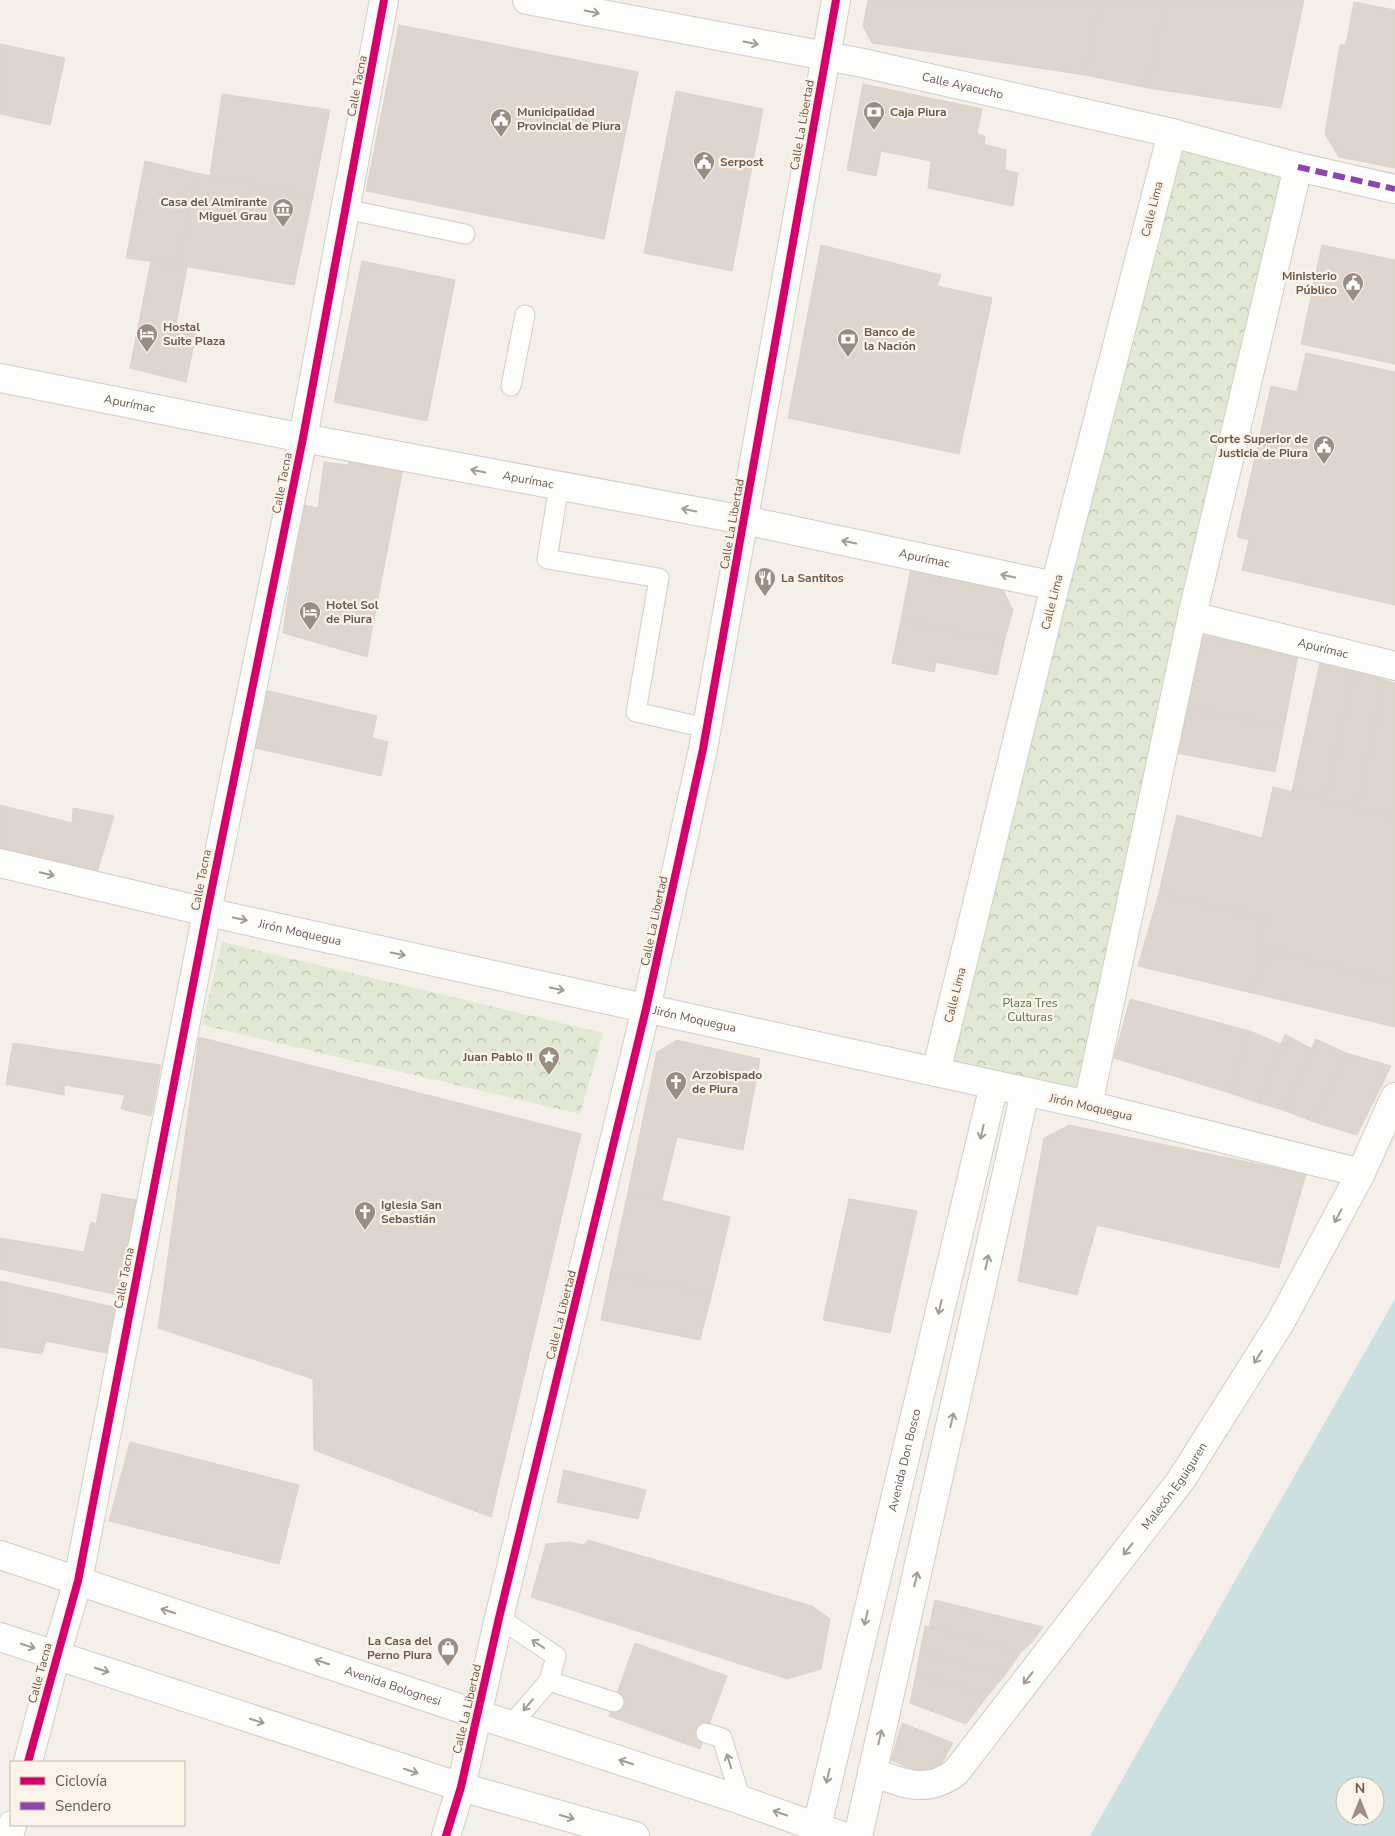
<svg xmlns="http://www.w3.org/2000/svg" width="1395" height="1836" viewBox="0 0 1395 1836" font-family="'Nunito Sans',sans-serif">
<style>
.park{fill:url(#park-crowns)}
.water{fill:#cce0e2;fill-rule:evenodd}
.building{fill:#ddd5ce;stroke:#dcd3cb}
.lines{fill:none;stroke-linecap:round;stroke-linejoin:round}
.service-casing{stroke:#d3ccc7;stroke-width:21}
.pedestrian-casing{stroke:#d3ccc7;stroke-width:30}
.minor-casing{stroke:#d3ccc7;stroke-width:30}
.tertiary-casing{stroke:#d3ccc7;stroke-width:30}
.secondary-casing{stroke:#d2ccc5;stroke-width:30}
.service{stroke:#fdfdfc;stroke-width:19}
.pedestrian{stroke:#fdfdfc;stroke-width:28}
.minor{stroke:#fdfdfc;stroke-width:28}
.tertiary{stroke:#fdfdfc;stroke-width:28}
.secondary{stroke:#fdfdfc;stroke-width:28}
.quiet{stroke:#8e44ad;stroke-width:6;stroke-dasharray:12 6;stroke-linecap:butt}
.cycleway-casing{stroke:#fcf4e9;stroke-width:11}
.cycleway{stroke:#d6006c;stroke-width:8}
.oneway{stroke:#a79a93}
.labels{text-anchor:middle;stroke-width:4.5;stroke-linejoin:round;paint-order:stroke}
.street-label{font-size:12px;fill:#6d584d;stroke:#fcf4e9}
.poi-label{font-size:12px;font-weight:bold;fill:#6d584d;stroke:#fcf4e9;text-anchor:start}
.park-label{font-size:12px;fill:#57774a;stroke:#fcf4e9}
</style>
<defs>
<pattern id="park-crowns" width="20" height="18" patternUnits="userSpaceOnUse" patternTransform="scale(1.25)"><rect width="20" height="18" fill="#e1e9d4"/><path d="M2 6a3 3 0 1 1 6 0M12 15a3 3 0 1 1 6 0" fill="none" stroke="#bbc0ae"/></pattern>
</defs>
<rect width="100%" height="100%" fill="#f4efe8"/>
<path class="park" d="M 1172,133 L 1298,167 L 1088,1105 L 936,1072 Z
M 222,942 L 603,1033 L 580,1114 L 202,1025 Z"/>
<path class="water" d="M 1395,1299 L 1395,1836 L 1090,1836 ZM 1345,1786 L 1375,1786 L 1375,1816 L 1345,1816 Z"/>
<path class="building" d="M 868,0 L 1100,0 L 1085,75 L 872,43 L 863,26 Z
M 1100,0 L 1166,0 L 1148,88 L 1085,75 Z
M 1166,0 L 1304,0 L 1281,108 L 1148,88 Z
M 1354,2 L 1395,10 L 1395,168 L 1339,157 L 1325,134 L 1340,45 L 1346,45 Z
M 399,25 L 638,72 L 604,239 L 366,191 Z
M 0,44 L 65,58 L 50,125 L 0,114 Z
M 863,84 L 982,109 L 977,134 L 985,136 L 984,144 L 1006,150 L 1005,170 L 1018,173 L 1013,206 L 928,188 L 931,161 L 881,151 L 876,176 L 847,170 Z
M 676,91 L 763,109 L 732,271 L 644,253 Z
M 222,94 L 330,110 L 313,196 L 210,176 Z
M 145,161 L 196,173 L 178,265 L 126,258 Z
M 196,173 L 313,196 L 294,285 L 178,265 Z
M 821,245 L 941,275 L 937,286 L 992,298 L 959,454 L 788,418 Z
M 1322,245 L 1395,260 L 1395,364 L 1301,344 Z
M 151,261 L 187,267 L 175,330 L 196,334 L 186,382 L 130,368 Z
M 362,261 L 455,280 L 427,421 L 334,402 Z
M 1306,353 L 1395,372 L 1395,605 L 1242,570 L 1249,540 L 1237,537 L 1271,386 L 1297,392 Z
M 351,453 L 403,468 L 373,624 L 287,603 L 303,505 L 318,508 L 324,462 L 348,465 Z
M 911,567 L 1001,586 L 1013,610 L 1004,642 L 901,620 Z
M 287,603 L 373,624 L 367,657 L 283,633 Z
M 901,620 L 1004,642 L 997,675 L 936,662 L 934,672 L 892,663 Z
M 1201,635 L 1298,655 L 1284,727 L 1186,708 Z
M 1320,662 L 1354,671 L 1325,800 L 1292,791 Z
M 1354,671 L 1385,680 L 1357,808 L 1325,800 Z
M 1385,680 L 1395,683 L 1395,817 L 1357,808 Z
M 264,690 L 377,716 L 372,738 L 388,742 L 381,776 L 251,747 Z
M 1186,708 L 1284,727 L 1275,772 L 1177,753 Z
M 1273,787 L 1395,817 L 1395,983 L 1258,947 L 1265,918 L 1159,893 L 1177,815 L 1262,838 Z
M 0,805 L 72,823 L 73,808 L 114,816 L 96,876 L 0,857 Z
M 1159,893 L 1265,918 L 1258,947 L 1268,949 L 1252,993 L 1138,966 Z
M 1268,949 L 1395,983 L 1395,1027 L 1252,993 Z
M 1130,999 L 1250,1031 L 1230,1093 L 1114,1058 Z
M 1250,1031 L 1281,1044 L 1259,1103 L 1230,1093 Z
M 1285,1034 L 1312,1049 L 1283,1110 L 1259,1103 Z
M 199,1037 L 581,1134 L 491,1517 L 314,1450 L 313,1379 L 158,1328 Z
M 1316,1039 L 1346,1053 L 1314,1122 L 1283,1110 Z
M 677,1040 L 760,1059 L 743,1150 L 677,1137 L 662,1199 L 628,1192 L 657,1052 Z
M 13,1043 L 161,1065 L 151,1116 L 121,1109 L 125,1095 L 64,1085 L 64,1095 L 6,1084 Z
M 1346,1053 L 1391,1066 L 1357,1135 L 1314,1122 Z
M 1069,1125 L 1306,1174 L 1279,1268 L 1097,1225 L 1077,1295 L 1018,1281 L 1044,1138 Z
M 628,1192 L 730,1217 L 712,1293 L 610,1275 Z
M 102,1194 L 136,1200 L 118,1295 L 0,1269 L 0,1238 L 84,1252 L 91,1222 L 96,1224 Z
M 849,1199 L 917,1211 L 890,1333 L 823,1320 Z
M 610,1275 L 712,1293 L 700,1340 L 601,1320 Z
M 0,1281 L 118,1308 L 111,1354 L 46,1341 L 42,1354 L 0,1347 Z
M 130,1442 L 299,1485 L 279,1564 L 109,1521 Z
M 564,1470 L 646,1490 L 638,1519 L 557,1502 Z
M 588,1540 L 812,1606 L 830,1619 L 821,1669 L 787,1679 L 531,1597 L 546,1544 L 570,1542 L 584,1545 Z
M 935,1600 L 1043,1627 L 1032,1642 L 1021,1652 L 929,1627 Z
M 925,1626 L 929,1627 L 1021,1652 L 1005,1675 L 920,1652 Z
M 635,1643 L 727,1676 L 700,1749 L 609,1716 Z
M 920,1652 L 1005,1675 L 988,1695 L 916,1674 Z
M 916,1674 L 988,1695 L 966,1724 L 910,1703 Z
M 902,1723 L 953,1743 L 939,1768 L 921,1773 L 891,1760 Z"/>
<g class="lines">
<g class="service-casing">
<path id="service" d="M 345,209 L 465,234
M 511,386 L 525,315
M 559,486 L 547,559 L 659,578 L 636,712 L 706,728
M 499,1618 L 556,1656 L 549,1681
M 511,1725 L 549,1681 L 614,1702
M 706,1733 L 722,1738 L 741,1800"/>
</g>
<g class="pedestrian-casing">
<path id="pedestrian" d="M 1298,167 L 1395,189"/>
</g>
<g class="minor-casing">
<g id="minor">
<path id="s1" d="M 527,0 L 863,63 L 1172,133"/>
<path id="s2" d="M 0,378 L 303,438 L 744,520 L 1055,586"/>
<path id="s3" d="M 1192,616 L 1395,666"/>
<path id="s4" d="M 0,863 L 207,912 L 936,1072"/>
<path d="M 1088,1105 L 1361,1173"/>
<path d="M 28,1762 L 56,1655"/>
<path id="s5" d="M 872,1772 C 904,1783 926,1795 956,1772 L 1181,1480 L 1280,1323 L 1361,1173 L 1395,1097"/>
<path d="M 9,1836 L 12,1825"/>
<path d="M 446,1836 L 461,1787 L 499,1618 L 646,1009 L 703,749 L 836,0"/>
</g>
</g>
<g class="tertiary-casing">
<g id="tertiary">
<path d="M 1172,133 L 1298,167 L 1192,616 L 1088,1105 L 936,1072 L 1055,586 Z"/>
<path d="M 56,1655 L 78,1581 L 207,912 L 303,438 L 384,0"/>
<path id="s6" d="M 817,1826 L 994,1085"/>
<path d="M 858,1836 L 1025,1092"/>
</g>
</g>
<g class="secondary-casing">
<g id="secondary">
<path id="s7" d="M 0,1555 L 477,1714 L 741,1800 L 842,1836"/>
<path d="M 0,1637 L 461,1787 L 635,1836"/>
</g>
</g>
<use href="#service" class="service"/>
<use href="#pedestrian" class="pedestrian"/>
<use href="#minor" class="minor"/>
<use href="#tertiary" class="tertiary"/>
<use href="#secondary" class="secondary"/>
<path class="quiet" d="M 1298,167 L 1395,189"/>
<g class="cycleway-casing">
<path id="cycleway" d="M 28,1762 L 78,1581 L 207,912 L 303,438 L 384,0
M 446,1836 L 461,1787 L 499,1618 L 646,1009 L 703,749 L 836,0"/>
</g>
<use href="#cycleway" class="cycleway"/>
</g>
<defs><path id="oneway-shaft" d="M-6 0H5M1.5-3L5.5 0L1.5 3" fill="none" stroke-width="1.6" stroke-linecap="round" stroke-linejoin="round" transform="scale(1.25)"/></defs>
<g class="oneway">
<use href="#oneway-shaft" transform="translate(592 12) rotate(11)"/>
<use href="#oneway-shaft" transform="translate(751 43) rotate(11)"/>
<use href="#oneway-shaft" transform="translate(478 471) rotate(-169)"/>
<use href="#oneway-shaft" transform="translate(689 510) rotate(-169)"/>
<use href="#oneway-shaft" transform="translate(849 542) rotate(-168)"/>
<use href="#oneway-shaft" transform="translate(1008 576) rotate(-168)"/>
<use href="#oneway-shaft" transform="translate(47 874) rotate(13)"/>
<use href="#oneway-shaft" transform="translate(240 919) rotate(12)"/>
<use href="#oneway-shaft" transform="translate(398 954) rotate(12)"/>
<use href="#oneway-shaft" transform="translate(557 989) rotate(12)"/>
<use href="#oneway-shaft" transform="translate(982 1132) rotate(103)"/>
<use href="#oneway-shaft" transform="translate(1338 1216) rotate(118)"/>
<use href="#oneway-shaft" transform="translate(987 1262) rotate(-77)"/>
<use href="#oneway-shaft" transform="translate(940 1307) rotate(103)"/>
<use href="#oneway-shaft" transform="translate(1258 1357) rotate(122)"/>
<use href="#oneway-shaft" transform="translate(952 1420) rotate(-77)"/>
<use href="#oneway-shaft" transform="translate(1128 1549) rotate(128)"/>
<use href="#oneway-shaft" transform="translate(916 1579) rotate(-77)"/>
<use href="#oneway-shaft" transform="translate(168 1611) rotate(-162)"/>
<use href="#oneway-shaft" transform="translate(866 1618) rotate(103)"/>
<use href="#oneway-shaft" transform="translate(538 1644) rotate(-146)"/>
<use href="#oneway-shaft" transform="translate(28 1646) rotate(18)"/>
<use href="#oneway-shaft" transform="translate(322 1662) rotate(-162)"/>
<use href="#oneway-shaft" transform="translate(102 1670) rotate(18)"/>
<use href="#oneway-shaft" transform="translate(1028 1678) rotate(128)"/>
<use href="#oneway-shaft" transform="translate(528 1705) rotate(130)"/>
<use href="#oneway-shaft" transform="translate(257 1721) rotate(18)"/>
<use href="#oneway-shaft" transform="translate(880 1737) rotate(-77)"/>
<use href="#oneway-shaft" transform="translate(729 1761) rotate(-107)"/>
<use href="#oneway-shaft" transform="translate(626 1762) rotate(-162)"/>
<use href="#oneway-shaft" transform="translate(411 1771) rotate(18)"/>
<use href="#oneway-shaft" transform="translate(828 1776) rotate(103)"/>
<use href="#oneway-shaft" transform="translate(780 1813) rotate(-161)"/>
<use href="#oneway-shaft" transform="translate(567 1817) rotate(16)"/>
</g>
<defs>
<g id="bank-pin" transform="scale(1.125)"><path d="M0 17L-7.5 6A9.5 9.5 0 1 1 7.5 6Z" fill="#9c8d83" stroke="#fcf4e9"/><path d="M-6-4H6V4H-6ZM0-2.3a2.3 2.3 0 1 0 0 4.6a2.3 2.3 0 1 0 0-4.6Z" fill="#fff"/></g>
<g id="civic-pin" transform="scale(1.125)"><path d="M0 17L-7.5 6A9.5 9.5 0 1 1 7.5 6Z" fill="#9c8d83" stroke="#fcf4e9"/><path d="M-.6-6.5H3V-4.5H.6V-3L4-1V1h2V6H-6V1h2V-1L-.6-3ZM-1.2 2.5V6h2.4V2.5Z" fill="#fff"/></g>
<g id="museum-pin" transform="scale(1.125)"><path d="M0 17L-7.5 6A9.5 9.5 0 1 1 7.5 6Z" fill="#9c8d83" stroke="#fcf4e9"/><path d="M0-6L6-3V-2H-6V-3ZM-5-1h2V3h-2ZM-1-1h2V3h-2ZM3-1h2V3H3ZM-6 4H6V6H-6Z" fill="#fff"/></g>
<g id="hotel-pin" transform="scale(1.125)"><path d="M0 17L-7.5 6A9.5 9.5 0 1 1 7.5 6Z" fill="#9c8d83" stroke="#fcf4e9"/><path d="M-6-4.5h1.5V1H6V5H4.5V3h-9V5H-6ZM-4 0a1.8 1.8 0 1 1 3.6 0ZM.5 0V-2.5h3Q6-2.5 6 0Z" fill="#fff"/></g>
<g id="restaurant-pin" transform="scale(1.125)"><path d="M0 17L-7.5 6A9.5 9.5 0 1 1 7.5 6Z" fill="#9c8d83" stroke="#fcf4e9"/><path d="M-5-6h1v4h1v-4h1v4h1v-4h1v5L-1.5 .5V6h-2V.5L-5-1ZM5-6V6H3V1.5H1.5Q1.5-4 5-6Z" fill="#fff"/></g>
<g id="sight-pin" transform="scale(1.125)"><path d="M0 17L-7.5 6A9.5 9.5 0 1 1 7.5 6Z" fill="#9c8d83" stroke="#fcf4e9"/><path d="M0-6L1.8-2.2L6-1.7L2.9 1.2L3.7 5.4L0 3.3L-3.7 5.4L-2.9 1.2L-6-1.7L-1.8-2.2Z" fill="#fff"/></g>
<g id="church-pin" transform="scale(1.125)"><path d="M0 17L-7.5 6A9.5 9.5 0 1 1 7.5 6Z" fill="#9c8d83" stroke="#fcf4e9"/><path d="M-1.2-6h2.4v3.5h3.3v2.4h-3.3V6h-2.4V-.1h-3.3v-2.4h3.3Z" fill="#fff"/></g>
<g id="shop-pin" transform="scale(1.125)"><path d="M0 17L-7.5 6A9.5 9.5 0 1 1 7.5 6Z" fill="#9c8d83" stroke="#fcf4e9"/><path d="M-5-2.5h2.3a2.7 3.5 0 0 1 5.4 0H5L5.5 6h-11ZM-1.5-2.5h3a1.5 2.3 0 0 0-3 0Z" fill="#fff"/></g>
</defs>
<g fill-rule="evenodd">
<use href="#bank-pin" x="874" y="112"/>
<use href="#civic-pin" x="501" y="119"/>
<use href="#civic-pin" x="704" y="162"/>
<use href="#museum-pin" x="283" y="209"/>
<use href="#civic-pin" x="1353" y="283"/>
<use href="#hotel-pin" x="147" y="334"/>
<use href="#bank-pin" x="848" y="339"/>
<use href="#civic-pin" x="1324" y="446"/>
<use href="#restaurant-pin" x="765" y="578"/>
<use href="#hotel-pin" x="310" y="612"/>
<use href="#sight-pin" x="549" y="1057"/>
<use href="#church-pin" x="676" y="1082"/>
<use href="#church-pin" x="365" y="1212"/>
<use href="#shop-pin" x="448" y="1648"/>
</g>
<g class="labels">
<g class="street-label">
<text transform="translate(357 86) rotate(-79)" y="4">Calle Tacna</text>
<text dy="4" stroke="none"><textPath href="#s1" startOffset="444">Calle Ayacucho</textPath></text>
<text transform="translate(802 125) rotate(-80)" y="4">Calle La Libertad</text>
<text transform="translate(1152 209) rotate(-76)" y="4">Calle Lima</text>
<text dy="4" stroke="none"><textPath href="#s2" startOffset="132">Apurímac</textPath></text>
<text dy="4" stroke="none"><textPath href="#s2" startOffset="538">Apurímac</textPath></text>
<text transform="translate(282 483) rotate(-79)" y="4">Calle Tacna</text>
<text transform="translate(732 524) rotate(-80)" y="4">Calle La Libertad</text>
<text dy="4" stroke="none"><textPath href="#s2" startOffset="942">Apurímac</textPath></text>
<text transform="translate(1052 602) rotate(-76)" y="4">Calle Lima</text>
<text dy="4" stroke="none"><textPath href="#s3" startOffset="135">Apurímac</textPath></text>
<text transform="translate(201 880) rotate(-79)" y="4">Calle Tacna</text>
<text transform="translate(654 921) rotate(-78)" y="4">Calle La Libertad</text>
<text dy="4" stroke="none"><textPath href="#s4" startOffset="308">Jirón Moquegua</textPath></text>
<text transform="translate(955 995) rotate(-76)" y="4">Calle Lima</text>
<text dy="4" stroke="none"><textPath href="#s4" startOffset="712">Jirón Moquegua</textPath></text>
<text transform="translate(1091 1107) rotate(13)" y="4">Jirón Moquegua</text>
<text transform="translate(124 1278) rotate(-79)" y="4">Calle Tacna</text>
<text transform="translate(561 1315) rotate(-76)" y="4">Calle La Libertad</text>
<text dy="4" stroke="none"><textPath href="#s6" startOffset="376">Avenida Don Bosco</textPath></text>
<text dy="4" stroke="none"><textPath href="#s5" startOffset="449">Malecón Eguiguren</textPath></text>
<text transform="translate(40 1673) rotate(-75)" y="4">Calle Tacna</text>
<text dy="4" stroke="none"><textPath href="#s7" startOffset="414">Avenida Bolognesi</textPath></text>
<text transform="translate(467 1709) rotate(-77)" y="4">Calle La Libertad</text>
</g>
<g class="poi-label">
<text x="517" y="116">Municipalidad<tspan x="517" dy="14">Provincial de Piura</tspan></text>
<text x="890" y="116">Caja Piura</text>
<text x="720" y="166">Serpost</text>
<text x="267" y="206" text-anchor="end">Casa del Almirante<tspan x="267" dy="14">Miguel Grau</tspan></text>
<text x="1337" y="280" text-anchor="end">Ministerio<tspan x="1337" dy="14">Público</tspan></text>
<text x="163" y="331">Hostal<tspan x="163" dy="14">Suite Plaza</tspan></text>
<text x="864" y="336">Banco de<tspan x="864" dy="14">la Nación</tspan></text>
<text x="1308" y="443" text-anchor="end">Corte Superior de<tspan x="1308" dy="14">Justicia de Piura</tspan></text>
<text x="781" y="582">La Santitos</text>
<text x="326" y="609">Hotel Sol<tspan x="326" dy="14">de Piura</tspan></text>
<text x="533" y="1061" text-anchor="end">Juan Pablo II</text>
<text x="692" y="1079">Arzobispado<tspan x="692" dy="14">de Piura</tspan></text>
<text x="381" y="1209">Iglesia San<tspan x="381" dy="14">Sebastián</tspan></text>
<text x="432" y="1645" text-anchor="end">La Casa del<tspan x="432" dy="14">Perno Piura</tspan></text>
</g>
<g class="park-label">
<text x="1030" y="1007">Plaza Tres<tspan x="1030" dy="14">Culturas</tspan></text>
</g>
</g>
<rect x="10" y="1761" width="175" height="65" fill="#fcf4e9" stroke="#c3b6ab"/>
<rect x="20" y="1777" width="25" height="8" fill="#d6006c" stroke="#c3b6ab"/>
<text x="55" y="1786" font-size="15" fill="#6d584d">Ciclovía</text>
<rect x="20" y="1802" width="25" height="8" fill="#8e44ad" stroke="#c3b6ab"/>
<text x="55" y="1811" font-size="15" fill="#6d584d">Sendero</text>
<g transform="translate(1360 1801)"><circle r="24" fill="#fcf4e9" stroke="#c3b6ab"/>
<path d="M0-4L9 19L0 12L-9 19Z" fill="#9c8d83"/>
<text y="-8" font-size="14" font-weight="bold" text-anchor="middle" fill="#6d584d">N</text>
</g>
</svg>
